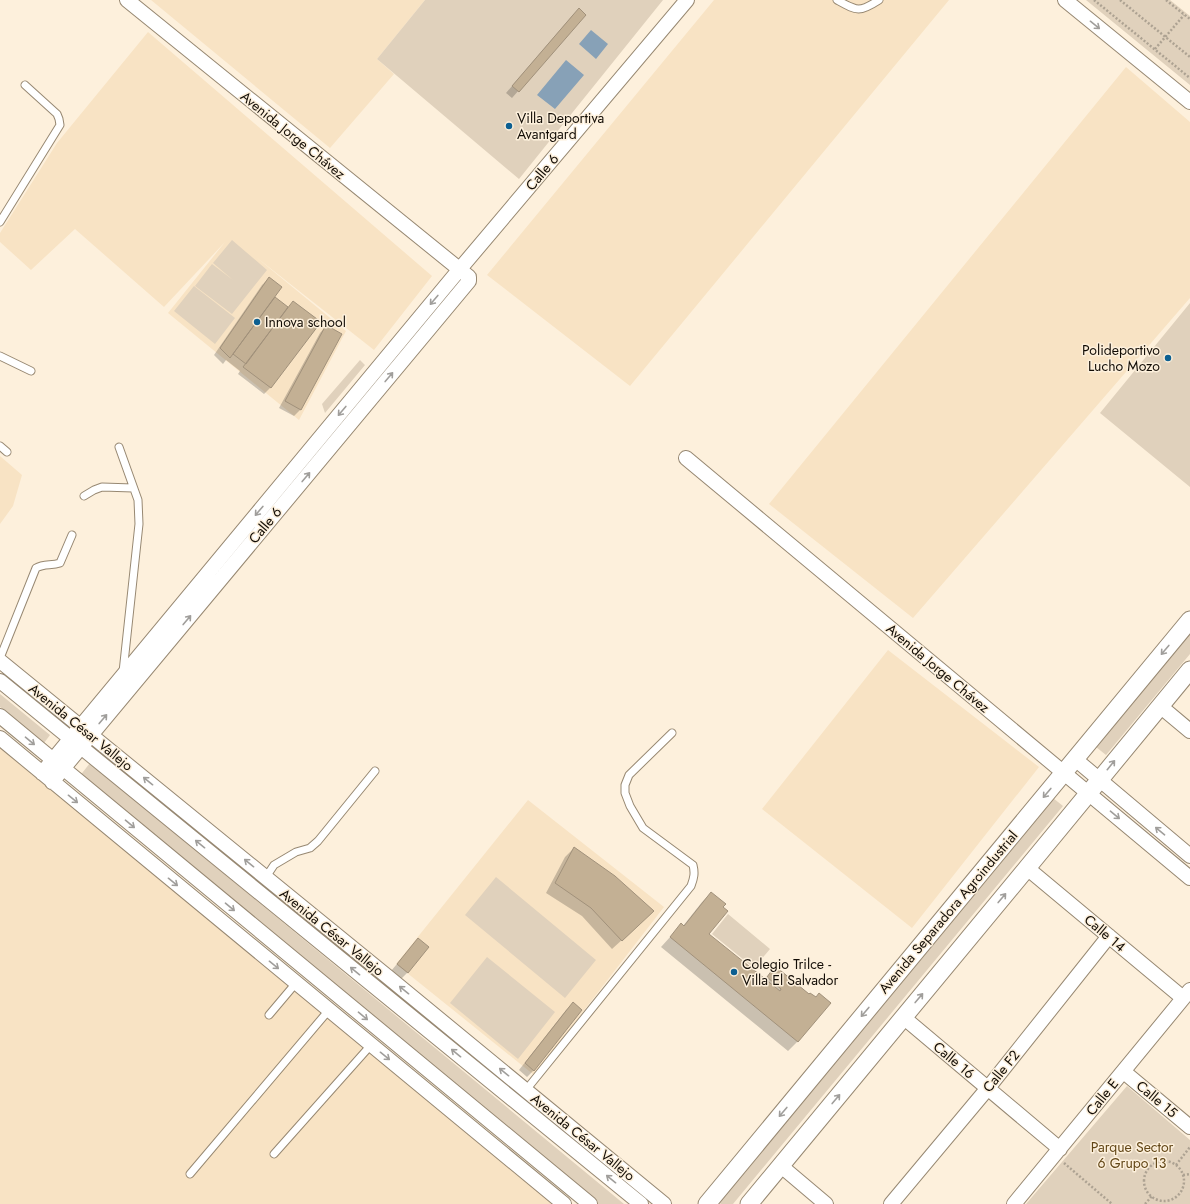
<svg xmlns="http://www.w3.org/2000/svg" width="1190" height="1204" viewBox="0 0 1190 1204" font-family="Jost,sans-serif">
<style>
.built{fill:#f8e3c4}
.green{fill:#e0d1bc}
.water{fill:#87a1b7}
.shadow{fill:#0003}
.building{fill:#c3b094;stroke:#a1917b}
.lines{fill:none;stroke-linecap:round;stroke-linejoin:round}
.service-casing{stroke:#978872;stroke-width:9}
.minor-casing{stroke:#978872;stroke-width:16}
.tertiary-casing{stroke:#978872;stroke-width:19}
.path{stroke:#ada292;stroke-width:2.5;stroke-dasharray:2 2;stroke-linecap:butt}
.service{stroke:#fff;stroke-width:7}
.minor{stroke:#fff;stroke-width:14}
.tertiary{stroke:#fff;stroke-width:17}
.oneway{stroke:#a09e9b}
.poi-dot{fill:#0c5f91;stroke:#fdf0dc;stroke-width:1.5}
.labels{text-anchor:middle;stroke-width:3;stroke-linejoin:round;paint-order:stroke}
.poi-label{font-size:14px;fill:#120c05;stroke:#fdf0dc;text-anchor:start}
.street-label{font-size:14px;fill:#120c05;stroke:#fdf0dc}
.park-label{font-size:14px;fill:#624616;stroke:#fdf0dc}
</style>
<rect width="100%" height="100%" fill="#fdf0dc"/>
<path class="built" d="M 151,0 L 425,0 L 377,59 L 394,74 L 330,148 Z
M 714,0 L 949,0 L 630,386 L 487,275 Z
M 148,32 L 432,276 L 374,350 L 256,257 L 346,331 L 299,420 L 168,313 L 225,242 L 164,307 L 75,229 L 31,270 L 0,242 L 0,233 L 57,143 Z
M 1126,67 L 1190,122 L 1190,298 L 913,618 L 769,504 Z
M 0,456 L 22,475 L 13,506 L 0,524 Z
M 888,650 L 1039,767 L 912,928 L 762,809 Z
M 0,745 L 554,1204 L 0,1204 Z
M 528,800 L 664,907 L 534,1075 L 396,964 Z"/>
<path class="green" d="M 425,0 L 663,0 L 519,179 L 377,59 Z
M 1086,0 L 1170,0 L 1190,16 L 1190,85 Z
M 232,240 L 267,270 L 232,314 L 195,286 L 212,264 L 233,280 L 213,263 Z
M 194,286 L 235,318 L 215,344 L 174,311 Z
M 1190,303 L 1190,487 L 1100,413 Z
M 360,360 L 365,365 L 325,413 L 322,404 Z
M 1190,634 L 1190,654 L 1106,755 L 1096,747 Z
M 0,694 L 50,735 L 44,743 L 0,707 Z
M 90,763 L 624,1204 L 596,1204 L 79,777 Z
M 1053,798 L 1063,806 L 733,1204 L 721,1204 L 718,1202 Z
M 496,877 L 596,960 L 565,998 L 465,915 Z
M 728,914 L 770,949 L 754,968 L 712,934 Z
M 487,957 L 555,1012 L 518,1059 L 450,1003 Z
M 1127,1086 L 1190,1140 L 1190,1204 L 1026,1204 Z"/>
<path class="water" d="M 591,30 L 608,44 L 596,59 L 579,44 Z
M 566,60 L 584,75 L 555,109 L 537,95 Z"/>
<path class="shadow" d="M 585,15 L 512,98 L 506,93 L 572,16 Z
M 269,278 L 273,297 L 288,308 L 319,322 L 270,388 L 264,394 L 238,374 L 240,371 L 226,360 L 223,364 L 214,355 L 262,285 Z
M 326,326 L 301,409 L 294,416 L 279,408 L 320,333 Z
M 574,848 L 644,920 L 612,949 L 582,916 L 546,893 L 565,857 Z
M 711,893 L 722,908 L 708,934 L 764,980 L 775,968 L 809,996 L 829,1003 L 797,1042 L 788,1051 L 661,947 L 681,925 L 683,926 L 702,902 Z
M 418,939 L 408,972 L 401,979 L 391,971 Z
M 573,1004 L 534,1070 L 527,1077 L 519,1070 L 566,1010 Z"/>
<path class="building" d="M 579,8 L 586,15 L 519,92 L 512,86 Z
M 269,277 L 282,287 L 230,358 L 220,348 Z
M 275,297 L 288,307 L 246,364 L 233,354 Z
M 293,301 L 321,322 L 271,388 L 243,367 Z
M 326,325 L 342,334 L 301,410 L 285,401 Z
M 574,847 L 615,876 L 654,911 L 622,941 L 591,908 L 555,883 Z
M 711,892 L 726,904 L 723,907 L 728,911 L 709,934 L 780,991 L 781,989 L 767,977 L 775,966 L 809,994 L 810,993 L 816,997 L 819,993 L 831,1003 L 798,1042 L 670,937 L 681,923 L 684,926 Z
M 418,938 L 429,947 L 408,973 L 397,964 Z
M 573,1002 L 582,1010 L 534,1071 L 525,1063 Z"/>
<g class="lines">
<g class="service-casing">
<path id="service" d="M 837,0 C 857,11 859,13 879,0
M 0,222 L 60,125 L 59,119 L 57,114 L 25,85
M 0,356 L 31,371
M 0,446 L 7,452
M 119,447 L 138,500 L 139,524 L 123,672
M 84,496 L 94,490 L 102,487 L 133,488
M 0,658 L 36,568 C 44,563 51,566 60,563 L 72,535
M 266,877 L 274,865 L 296,852 L 310,848 L 318,841 L 375,771
M 269,1015 L 296,983
M 526,1090 L 691,886 C 694,878 695,873 693,865 L 643,828 L 630,806 L 625,793 L 625,785 L 629,775 L 672,733
M 274,1154 L 371,1045
M 190,1174 L 329,1010"/>
</g>
<g class="minor-casing">
<path id="minor" d="M 1065,0 L 1190,102
M 686,458 L 1190,878
M 0,661 L 388,977 L 664,1204
M 0,681 L 641,1204
M 1160,706 L 1190,731
M 0,716 L 590,1204
M 0,738 L 564,1204
M 1075,759 L 1190,856
M 42,773 L 459,270 L 687,0
M 52,782 L 469,281 L 469,277 L 127,0
M 1027,868 L 1183,998
M 903,1017 L 1060,1149
M 1124,1072 L 1190,1127
M 781,1166 L 826,1204
M 891,1204 L 988,1088 L 1109,936
M 1014,1204 L 1190,990"/>
</g>
<g class="tertiary-casing">
<path id="tertiary" d="M 707,1204 L 1190,620
M 749,1204 L 1027,868 L 1190,670"/>
</g>
<path class="path" d="M 1094,0 L 1190,78
M 1120,0 L 1190,57
M 1166,0 L 1190,19
M 1155,49 L 1184,15
M1144 1181a20 20 0 1 1 40 0a20 20 0 1 1-40 0Z
M 1064,1163 L 1112,1204
M 1176,1165 L 1190,1147
M 1183,1175 L 1190,1174
M 1145,1204 L 1152,1196"/>
<use href="#service" class="service"/>
<use href="#minor" class="minor"/>
<use href="#tertiary" class="tertiary"/>
</g>
<defs><path id="oneway-shaft" d="M-6 0H5M1.5-3L5.5 0L1.5 3" fill="none" stroke-width="1.6" stroke-linecap="round" stroke-linejoin="round"/></defs>
<g class="oneway">
<use href="#oneway-shaft" transform="translate(1095 25) rotate(39)"/>
<use href="#oneway-shaft" transform="translate(434 300) rotate(130)"/>
<use href="#oneway-shaft" transform="translate(389 377) rotate(-50)"/>
<use href="#oneway-shaft" transform="translate(342 411) rotate(130)"/>
<use href="#oneway-shaft" transform="translate(306 477) rotate(-50)"/>
<use href="#oneway-shaft" transform="translate(259 511) rotate(130)"/>
<use href="#oneway-shaft" transform="translate(187 620) rotate(-50)"/>
<use href="#oneway-shaft" transform="translate(1165 650) rotate(130)"/>
<use href="#oneway-shaft" transform="translate(103 719) rotate(-50)"/>
<use href="#oneway-shaft" transform="translate(30 741) rotate(40)"/>
<use href="#oneway-shaft" transform="translate(1111 765) rotate(-51)"/>
<use href="#oneway-shaft" transform="translate(148 781) rotate(-141)"/>
<use href="#oneway-shaft" transform="translate(1047 793) rotate(130)"/>
<use href="#oneway-shaft" transform="translate(73 799) rotate(39)"/>
<use href="#oneway-shaft" transform="translate(1115 815) rotate(40)"/>
<use href="#oneway-shaft" transform="translate(130 824) rotate(40)"/>
<use href="#oneway-shaft" transform="translate(1160 831) rotate(-140)"/>
<use href="#oneway-shaft" transform="translate(200 844) rotate(-141)"/>
<use href="#oneway-shaft" transform="translate(249 863) rotate(-141)"/>
<use href="#oneway-shaft" transform="translate(173 882) rotate(39)"/>
<use href="#oneway-shaft" transform="translate(1002 898) rotate(-50)"/>
<use href="#oneway-shaft" transform="translate(230 907) rotate(40)"/>
<use href="#oneway-shaft" transform="translate(274 965) rotate(39)"/>
<use href="#oneway-shaft" transform="translate(355 971) rotate(-141)"/>
<use href="#oneway-shaft" transform="translate(404 990) rotate(-141)"/>
<use href="#oneway-shaft" transform="translate(919 998) rotate(-50)"/>
<use href="#oneway-shaft" transform="translate(865 1012) rotate(130)"/>
<use href="#oneway-shaft" transform="translate(363 1016) rotate(40)"/>
<use href="#oneway-shaft" transform="translate(456 1053) rotate(-141)"/>
<use href="#oneway-shaft" transform="translate(385 1056) rotate(39)"/>
<use href="#oneway-shaft" transform="translate(504 1072) rotate(-141)"/>
<use href="#oneway-shaft" transform="translate(836 1099) rotate(-50)"/>
<use href="#oneway-shaft" transform="translate(783 1112) rotate(130)"/>
<use href="#oneway-shaft" transform="translate(611 1179) rotate(-141)"/>
</g>
<g class="poi-dot">
<circle cx="509" cy="126" r="4"/>
<circle cx="257" cy="322" r="4"/>
<circle cx="1168" cy="358" r="4"/>
<circle cx="734" cy="972" r="4"/>
</g>
<g class="labels">
<g class="poi-label">
<text x="517" y="123">Villa Deportiva<tspan x="517" dy="16">Avantgard</tspan></text>
<text x="265" y="327">Innova school</text>
<text x="1160" y="355" text-anchor="end">Polideportivo<tspan x="1160" dy="16">Lucho Mozo</tspan></text>
<text x="742" y="969">Colegio Trilce -<tspan x="742" dy="16">Villa El Salvador</tspan></text>
</g>
<g class="street-label">
<text transform="translate(293 135) rotate(39)" y="5">Avenida Jorge Chávez</text>
<text transform="translate(542 172) rotate(-50)" y="5">Calle 6</text>
<text transform="translate(265 525) rotate(-50)" y="5">Calle 6</text>
<text transform="translate(938 668) rotate(40)" y="5">Avenida Jorge Chávez</text>
<text transform="translate(81 727) rotate(39)" y="5">Avenida César Vallejo</text>
<text transform="translate(948 912) rotate(-50)" y="5">Avenida Separadora Agroindustrial</text>
<text transform="translate(332 932) rotate(39)" y="5">Avenida César Vallejo</text>
<text transform="translate(1105 933) rotate(40)" y="5">Calle 14</text>
<text transform="translate(954 1060) rotate(40)" y="5">Calle 16</text>
<text transform="translate(1001 1071) rotate(-51)" y="5">Calle F2</text>
<text transform="translate(1102 1097) rotate(-51)" y="5">Calle E</text>
<text transform="translate(1157 1099) rotate(40)" y="5">Calle 15</text>
<text transform="translate(583 1137) rotate(39)" y="5">Avenida César Vallejo</text>
</g>
<g class="park-label">
<text x="1132" y="1152">Parque Sector<tspan x="1132" dy="16">6 Grupo 13</tspan></text>
</g>
</g>
</svg>
